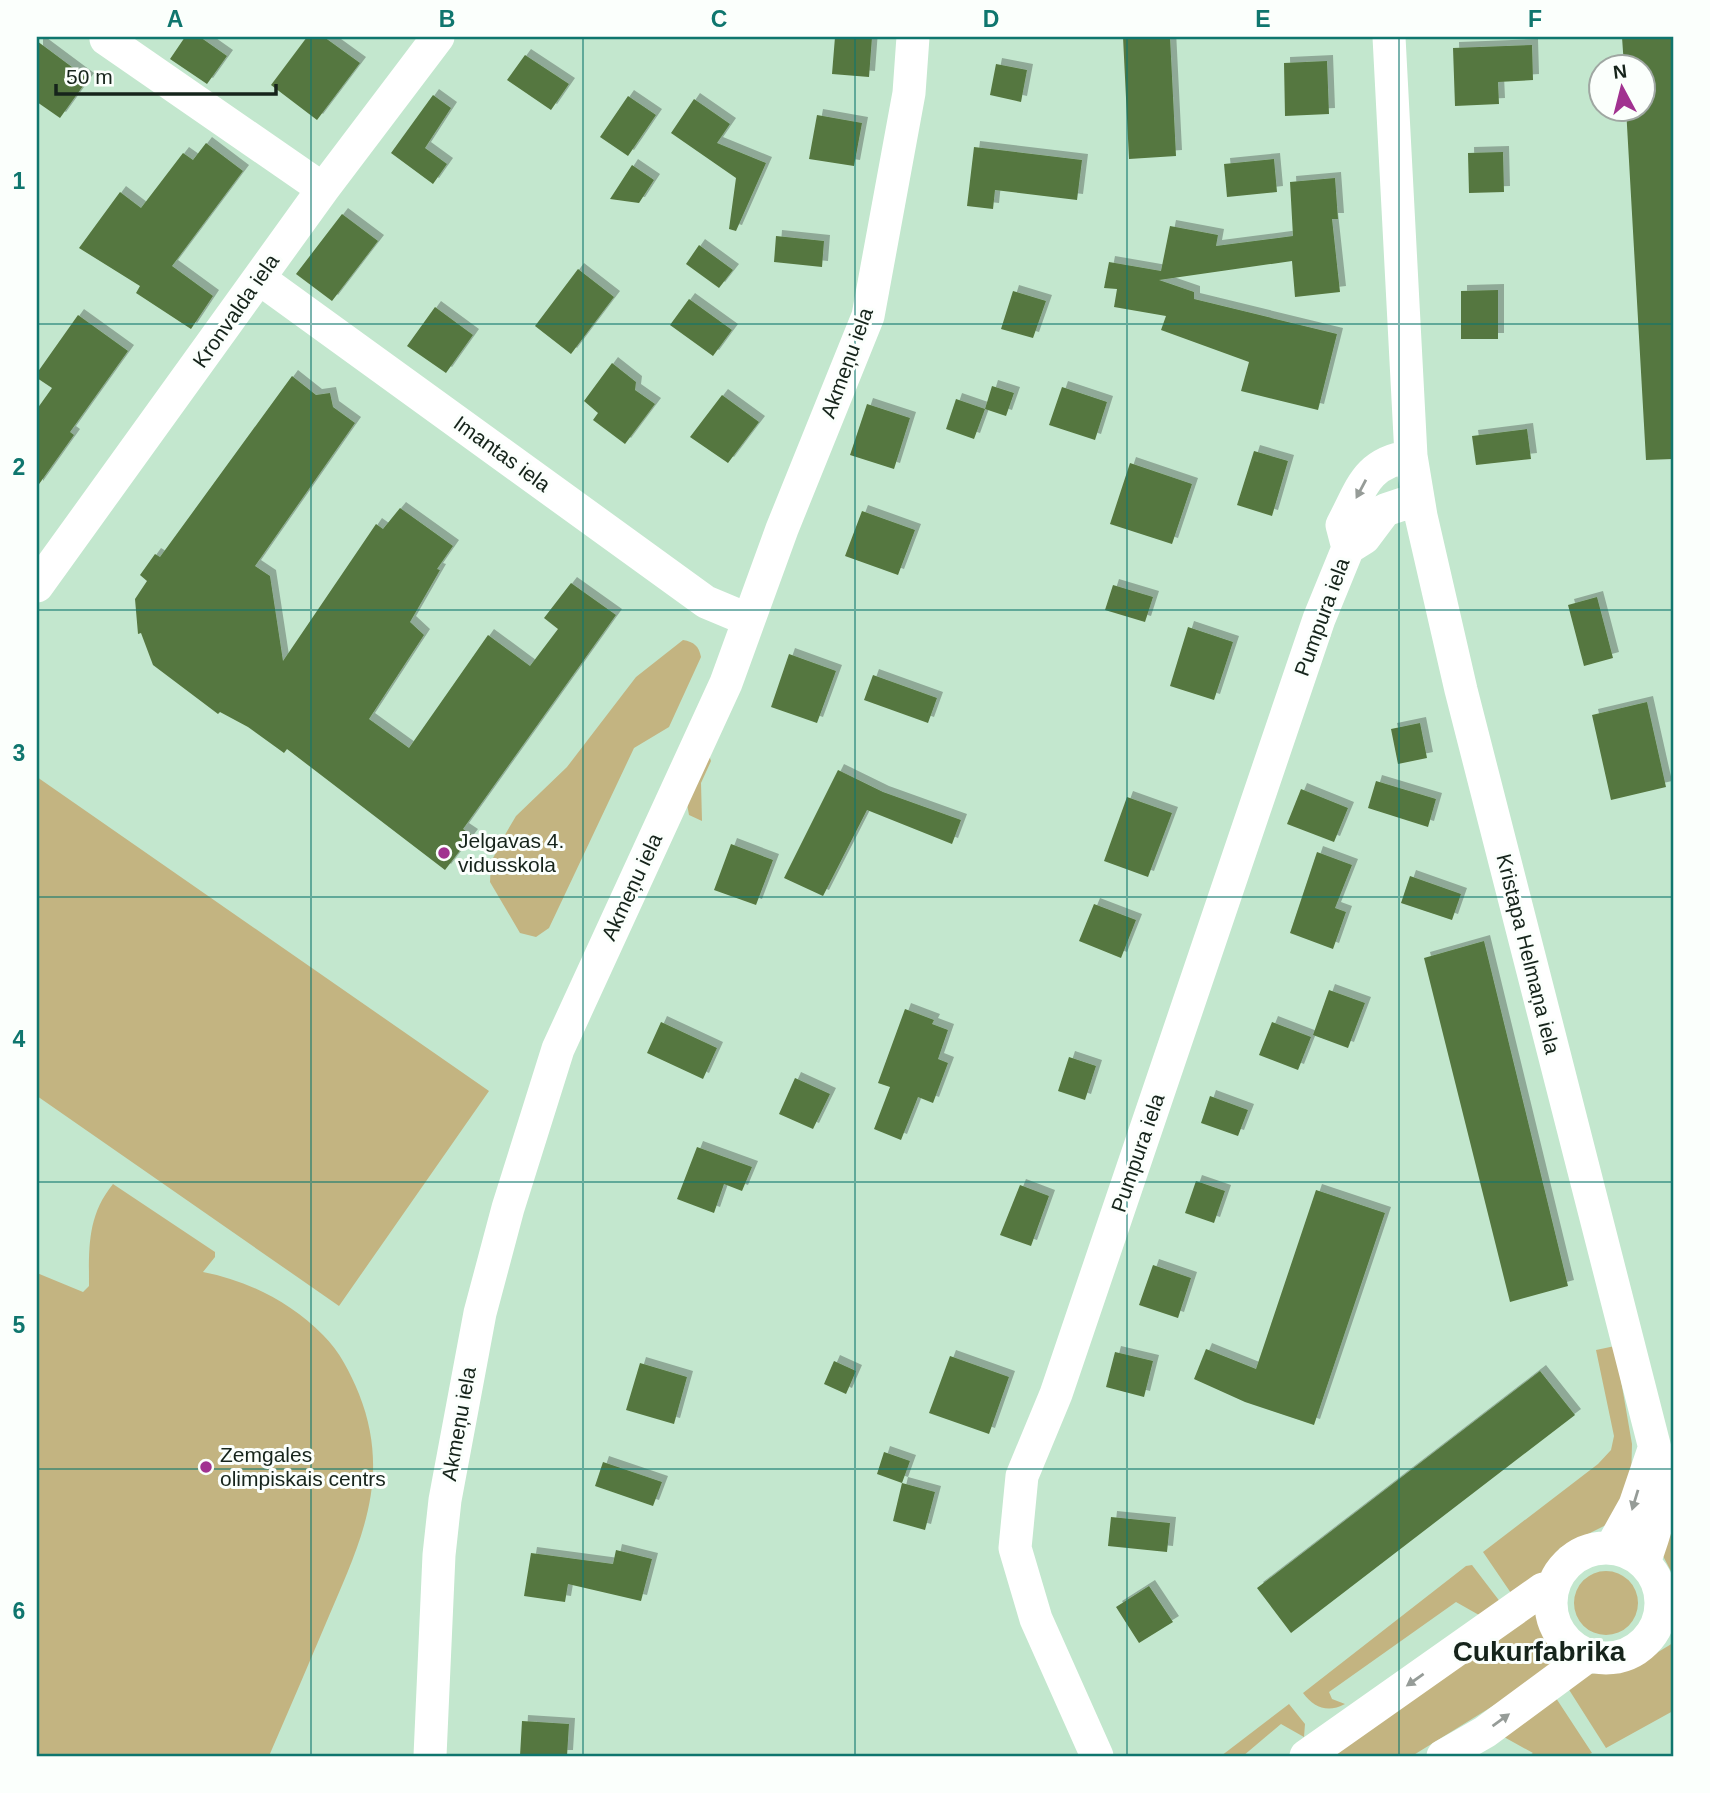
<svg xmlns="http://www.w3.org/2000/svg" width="1710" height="1793" viewBox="0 0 1710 1793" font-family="Arial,sans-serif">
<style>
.green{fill:#c3b481}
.building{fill:#55773f;filter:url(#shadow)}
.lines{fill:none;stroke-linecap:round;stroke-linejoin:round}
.minor{stroke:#fff;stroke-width:33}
.oneway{fill:#969c98}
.grid{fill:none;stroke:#0f766e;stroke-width:2;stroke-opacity:0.55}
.poi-dot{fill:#a13290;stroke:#fbfffc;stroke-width:2.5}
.labels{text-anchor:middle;stroke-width:6;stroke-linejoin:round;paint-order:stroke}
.street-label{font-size:21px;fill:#16241b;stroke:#fbfffc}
.poi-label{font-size:21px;fill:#16241b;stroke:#fbfffc;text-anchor:start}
.district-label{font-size:28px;font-weight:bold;fill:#16241b;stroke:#fbfffc}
.neatline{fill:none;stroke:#0f766e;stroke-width:2.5}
.grid-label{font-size:23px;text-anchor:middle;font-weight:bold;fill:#0f766e}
</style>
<defs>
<filter id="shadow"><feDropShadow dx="6" dy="-6" stdDeviation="0" flood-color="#0004"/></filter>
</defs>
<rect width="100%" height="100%" fill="#c3e7ce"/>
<path class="green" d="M 683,640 C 694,642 699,646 701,657 L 669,727 L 634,748 L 549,928 L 536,937 L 520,933 L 490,882 L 491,862 L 506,833 L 516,816 L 567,767 L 636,677 Z
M 709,755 L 711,761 L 701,783 L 702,821 L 689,815 L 687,804 Z
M 37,777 L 489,1091 L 339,1306 L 37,1096 Z
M 113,1184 L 215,1252 L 215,1257 L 203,1272 C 249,1281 290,1302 323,1335 C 340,1352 350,1372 359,1394 C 393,1480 359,1545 326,1623 C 307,1668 288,1712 269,1756 L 37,1756 L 37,1273 L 83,1292 L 89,1286 C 89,1248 87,1216 113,1184 Z
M 1615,1346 L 1632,1444 L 1631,1483 L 1608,1524 L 1560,1548 L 1540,1575 L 1513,1596 L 1483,1552 L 1598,1464 L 1611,1450 L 1614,1436 L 1596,1350 Z
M 1673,1484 L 1673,1575 L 1663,1556 Z
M 1472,1565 L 1501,1603 L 1479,1615 L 1456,1602 L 1329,1692 L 1332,1699 L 1345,1704 C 1328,1713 1314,1708 1303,1693 L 1466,1566 Z
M1574 1603a32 32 0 1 1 64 0a32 32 0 1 1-64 0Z
M 1535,1609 C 1541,1629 1549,1646 1564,1662 L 1412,1756 L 1326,1756 Z
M 1673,1643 L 1673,1711 L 1606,1748 L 1566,1685 L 1584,1674 L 1627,1671 Z
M 1554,1695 L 1592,1753 L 1585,1756 L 1528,1756 L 1533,1753 L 1504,1737 Z
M 1289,1704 L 1305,1724 L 1304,1737 L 1281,1724 L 1243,1756 L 1221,1756 Z"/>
<path class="building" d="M 185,37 L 200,37 L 227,56 L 207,84 L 170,59 Z
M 307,37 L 324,37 L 360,63 L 317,120 L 271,85 Z
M 835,37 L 872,37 L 869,77 L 832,74 Z
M 1123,37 L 1170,37 L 1176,156 L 1129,159 Z
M 1622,37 L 1673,37 L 1673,459 L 1646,460 L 1626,108 L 1643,108 L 1643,66 L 1624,66 Z
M 37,41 L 88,79 L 60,118 L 37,102 Z
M 1532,45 L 1533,80 L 1498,82 L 1499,104 L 1455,106 L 1453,48 Z
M 525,55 L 569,84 L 551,110 L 507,80 Z
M 1327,61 L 1329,114 L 1285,116 L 1284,63 Z
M 996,64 L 1027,70 L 1021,102 L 990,95 Z
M 433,95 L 451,108 L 425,148 L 447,164 L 433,184 L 391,153 Z
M 628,96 L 656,115 L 628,156 L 600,137 Z
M 694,99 L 730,124 L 717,143 L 766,163 L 736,231 L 729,229 L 736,178 L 671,133 Z
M 817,115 L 862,123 L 854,166 L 809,159 Z
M 206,143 L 243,171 L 172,266 L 213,296 L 191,329 L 136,293 L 140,286 L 79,248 L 120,192 L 141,208 L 183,153 L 193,160 Z
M 974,147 L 1082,160 L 1077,200 L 995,190 L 993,209 L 967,206 Z
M 1503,152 L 1504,192 L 1469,193 L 1468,153 Z
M 1274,159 L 1277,192 L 1227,197 L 1224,164 Z
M 632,165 L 654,180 L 639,203 L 610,199 Z
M 1335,178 L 1338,219 L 1332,219 L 1340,292 L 1295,297 L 1292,261 L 1159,280 L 1194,292 L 1194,299 L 1337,334 L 1318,410 L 1241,391 L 1249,362 L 1161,330 L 1166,316 L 1114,307 L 1117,289 L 1104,288 L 1109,262 L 1161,271 L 1170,226 L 1218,235 L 1216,246 L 1293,236 L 1290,182 Z
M 342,214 L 378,241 L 332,301 L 296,274 Z
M 776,236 L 824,241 L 822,267 L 774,262 Z
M 699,245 L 733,270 L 719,288 L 686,264 Z
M 578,269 L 614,297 L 571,354 L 535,326 Z
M 1498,290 L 1498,339 L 1461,339 L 1461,291 Z
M 1013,291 L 1046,301 L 1033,338 L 1001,329 Z
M 689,299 L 732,330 L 713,356 L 670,325 Z
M 435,307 L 473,335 L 446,373 L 407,346 Z
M 78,315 L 128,351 L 70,432 L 74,435 L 37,487 L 37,409 L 52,388 L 37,378 L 37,373 Z
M 612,363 L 636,382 L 635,390 L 655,404 L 625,444 L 593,420 L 598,413 L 584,401 Z
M 292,376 L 316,395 L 330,393 L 333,407 L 355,423 L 255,566 L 270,576 L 283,661 L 376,524 L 383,529 L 400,508 L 453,546 L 437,569 L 440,570 L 410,622 L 424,635 L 369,719 L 409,748 L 488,635 L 530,666 L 558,629 L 544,618 L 571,583 L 616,615 L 463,829 L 472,835 L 445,870 L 287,749 L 284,753 L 248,727 L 220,712 L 218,714 L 153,665 L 141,633 L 138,634 L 135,599 L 147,581 L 140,575 L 155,554 L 160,557 Z
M 992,386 L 1014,393 L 1006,416 L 985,409 Z
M 1062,387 L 1107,402 L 1095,440 L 1049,425 Z
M 722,395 L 759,422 L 728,463 L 690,437 Z
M 956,399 L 985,409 L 974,439 L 946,429 Z
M 867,404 L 910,418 L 894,469 L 850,455 Z
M 1527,429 L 1531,459 L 1476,465 L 1472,436 Z
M 1254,451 L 1288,461 L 1272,516 L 1237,505 Z
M 1130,463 L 1192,484 L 1172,544 L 1110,524 Z
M 862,511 L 915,530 L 898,575 L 845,556 Z
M 1113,585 L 1153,597 L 1145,622 L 1105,610 Z
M 1597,597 L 1613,658 L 1584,666 L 1568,605 Z
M 1188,627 L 1233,642 L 1214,700 L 1170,686 Z
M 789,654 L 836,671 L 817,723 L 771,707 Z
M 873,675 L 937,698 L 928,723 L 864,700 Z
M 1647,702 L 1666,787 L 1611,800 L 1592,715 Z
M 1420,723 L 1427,758 L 1398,764 L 1391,729 Z
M 838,770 L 883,792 L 961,820 L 952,844 L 867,810 L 823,896 L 784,878 Z
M 1376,781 L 1436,799 L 1428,827 L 1368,808 Z
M 1301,789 L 1348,808 L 1334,842 L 1287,824 Z
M 1127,797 L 1172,813 L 1148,877 L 1104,861 Z
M 731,844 L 773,860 L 756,905 L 714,890 Z
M 1317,852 L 1352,865 L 1335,908 L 1346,912 L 1333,949 L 1290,933 Z
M 1410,876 L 1461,894 L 1452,920 L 1401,903 Z
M 1094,904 L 1136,920 L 1121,958 L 1079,941 Z
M 1484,941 L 1568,1286 L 1510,1302 L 1424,958 Z
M 1329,990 L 1365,1003 L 1348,1048 L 1313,1035 Z
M 905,1009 L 934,1020 L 932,1024 L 948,1030 L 938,1059 L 948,1063 L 933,1103 L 918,1097 L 901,1140 L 874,1129 L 890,1087 L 878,1083 Z
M 661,1022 L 717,1048 L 703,1079 L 647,1053 Z
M 1272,1022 L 1311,1037 L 1298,1070 L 1259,1055 Z
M 1069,1057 L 1096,1066 L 1085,1100 L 1058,1091 Z
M 795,1078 L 830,1094 L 813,1129 L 779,1114 Z
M 1210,1096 L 1248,1110 L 1238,1136 L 1201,1123 Z
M 697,1147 L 752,1167 L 742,1191 L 724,1184 L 714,1213 L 677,1199 Z
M 1196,1181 L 1225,1191 L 1214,1223 L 1185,1213 Z
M 1020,1185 L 1049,1196 L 1031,1246 L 1000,1235 Z
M 1316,1190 L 1385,1213 L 1314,1425 L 1245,1402 L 1194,1379 L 1206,1349 L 1256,1369 Z
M 1153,1265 L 1191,1278 L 1178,1318 L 1139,1305 Z
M 1115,1352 L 1153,1361 L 1144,1397 L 1106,1387 Z
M 950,1356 L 1009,1377 L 989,1434 L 929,1413 Z
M 834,1361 L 856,1371 L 846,1394 L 824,1384 Z
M 640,1363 L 687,1377 L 674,1424 L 626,1410 Z
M 1540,1371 L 1575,1415 L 1291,1633 L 1257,1588 Z
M 884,1452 L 910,1461 L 902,1483 L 877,1474 Z
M 603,1462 L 662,1482 L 653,1506 L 595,1486 Z
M 902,1483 L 935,1492 L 925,1530 L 893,1521 Z
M 1111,1517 L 1170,1523 L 1167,1552 L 1108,1546 Z
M 616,1550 L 652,1559 L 641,1601 L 568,1584 L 565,1602 L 524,1596 L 531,1553 L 613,1564 Z
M 1149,1586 L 1173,1622 L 1139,1643 L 1116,1607 Z
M 522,1721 L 569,1724 L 567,1756 L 520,1756 Z"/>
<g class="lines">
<path class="minor" d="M 1389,37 L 1411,456 L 1421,516 L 1461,690 L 1660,1468 C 1665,1501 1656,1531 1644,1562
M 106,39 L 323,189
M 260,279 L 706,602 L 749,620
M 1348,548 L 1342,525 C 1362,488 1365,463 1411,456
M 37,586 L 323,189 L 438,37
M1551 1603a55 55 0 1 1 110 0a55 55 0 1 1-110 0Z
M 1611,1548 L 1635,1505 L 1654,1449
M 430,1756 L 439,1555 L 445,1500 L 480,1313 L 508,1208 L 558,1049 L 726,683 L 782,529 L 868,316 L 909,93 L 913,37
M 1097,1756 L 1036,1619 L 1015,1548 L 1022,1476 L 1056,1394 L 1319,619 L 1348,548 L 1364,538 L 1385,510 L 1418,499
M 1306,1756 L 1543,1589 L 1552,1587
M 1443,1756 L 1485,1732 L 1588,1656"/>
</g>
<defs><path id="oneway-solid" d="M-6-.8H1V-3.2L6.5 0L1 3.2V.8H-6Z" transform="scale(1.75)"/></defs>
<g class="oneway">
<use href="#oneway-solid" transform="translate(1361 489) rotate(118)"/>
<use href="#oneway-solid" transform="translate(1635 1500) rotate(107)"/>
<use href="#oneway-solid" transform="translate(1415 1680) rotate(145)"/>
<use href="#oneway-solid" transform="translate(1501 1720) rotate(-36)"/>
</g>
<path class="grid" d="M 311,37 L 311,1756M 583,37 L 583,1756M 855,37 L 855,1756M 1127,37 L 1127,1756M 1399,37 L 1399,1756M 37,324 L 1673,324M 37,610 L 1673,610M 37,897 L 1673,897M 37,1182 L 1673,1182M 37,1469 L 1673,1469"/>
<g class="poi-dot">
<circle cx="444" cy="853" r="7"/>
<circle cx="206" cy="1467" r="7"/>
</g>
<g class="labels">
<g class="street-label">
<text transform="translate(236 311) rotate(-55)" y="7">Kronvalda iela</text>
<text transform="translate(847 363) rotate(-70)" y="7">Akmeņu iela</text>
<text transform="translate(502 454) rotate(36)" y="7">Imantas iela</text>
<text transform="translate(1322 617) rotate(-70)" y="7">Pumpura iela</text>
<text transform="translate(632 887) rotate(-65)" y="7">Akmeņu iela</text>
<text transform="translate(1528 954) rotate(76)" y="7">Kristapa Helmaņa iela</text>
<text transform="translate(1138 1153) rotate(-71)" y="7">Pumpura iela</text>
<text transform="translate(459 1424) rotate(-80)" y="7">Akmeņu iela</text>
</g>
<g class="poi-label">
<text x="458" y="848">Jelgavas 4.<tspan x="458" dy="24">vidusskola</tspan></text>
<text x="220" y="1462">Zemgales<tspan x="220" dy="24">olimpiskais centrs</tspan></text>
</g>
<g class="district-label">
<text x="1539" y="1661">Cukurfabrika</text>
</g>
</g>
<rect width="1710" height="1793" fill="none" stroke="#fbfffc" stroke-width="77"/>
<g transform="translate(1622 88) rotate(353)"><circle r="33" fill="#fbfffc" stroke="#9fa7a2" stroke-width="2"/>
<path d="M0-5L12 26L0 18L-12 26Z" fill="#a13290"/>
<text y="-10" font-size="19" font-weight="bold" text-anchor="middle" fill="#16241b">N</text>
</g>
<path d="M56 84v10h220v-10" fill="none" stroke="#16241b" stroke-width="3.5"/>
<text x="66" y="84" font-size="21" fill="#16241b" stroke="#fbfffc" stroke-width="5" paint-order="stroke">50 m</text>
<rect x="38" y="38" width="1634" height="1717" class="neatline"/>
<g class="grid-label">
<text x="175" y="27">A</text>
<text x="447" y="27">B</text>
<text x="719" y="27">C</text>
<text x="991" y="27">D</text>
<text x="1263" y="27">E</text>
<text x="1535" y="27">F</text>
<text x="19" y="189">1</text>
<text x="19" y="475">2</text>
<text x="19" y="761">3</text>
<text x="19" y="1047">4</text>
<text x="19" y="1333">5</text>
<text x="19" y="1619">6</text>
</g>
</svg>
